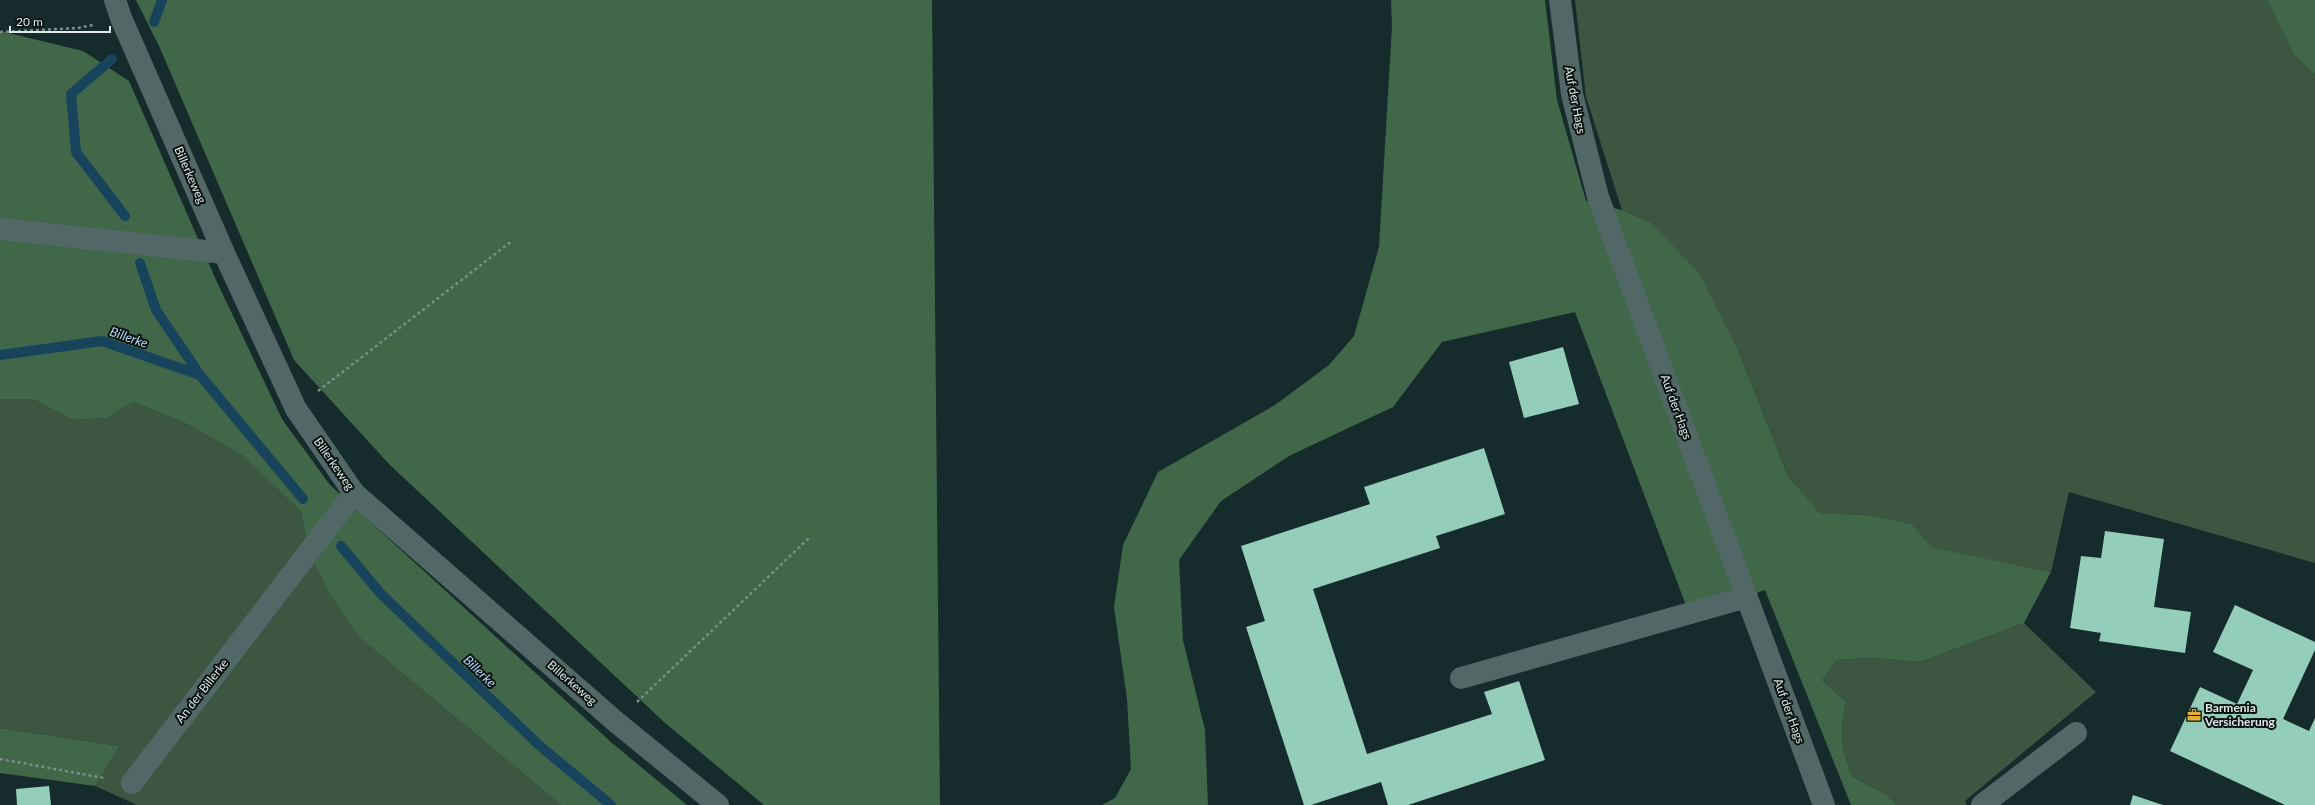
<svg xmlns="http://www.w3.org/2000/svg" width="2315" height="805" viewBox="0 0 2315 805" font-family="Lato,sans-serif">
<style>
.green{fill:#3d5642}
.forest{fill:#416749}
.lines{fill:none;stroke-linecap:round;stroke-linejoin:round}
.stream{stroke:#17435c;stroke-width:10}
.building{fill:#95cdbb}
.path{stroke:#7c8d8c;stroke-width:2.5;stroke-dasharray:3 3;stroke-linecap:butt}
.minor{stroke:#516867;stroke-width:22}
.labels{text-anchor:middle;stroke-width:4;stroke-linejoin:round;paint-order:stroke}
.street-label{font-size:12px;fill:#dfebea;stroke:#091211}
.poi-label{font-size:12px;font-weight:bold;fill:#dfebea;stroke:#091211;text-anchor:start}
.water-label{font-size:13px;font-style:italic;fill:#b2dbf6;stroke:#091211}
</style>
<rect width="100%" height="100%" fill="#162b2b"/>
<path class="green" d="M 1575,0 L 2267,0 L 2294,55 L 2315,75 L 2315,563 L 2069,492 L 2051,572 L 1930,547 L 1912,524 L 1869,515 L 1820,513 L 1788,476 L 1738,350 L 1650,222 L 1622,210 L 1586,97 Z
M 0,399 L 33,399 L 73,420 L 107,418 L 133,402 L 185,423 L 243,456 L 301,512 L 308,548 L 360,638 L 561,805 L 137,805 L 95,786 L 120,746 L 0,728 Z
M 2024,623 L 2096,692 L 1965,801 L 1967,805 L 1897,805 L 1886,794 L 1853,777 C 1839,744 1840,738 1846,702 L 1822,680 L 1837,660 L 1873,658 L 1920,662 Z"/>
<path class="forest" d="M 136,0 L 932,0 L 940,805 L 764,805 L 664,722 L 389,464 L 294,360 L 159,46 Z
M 1391,0 L 1545,0 L 1557,100 L 1586,201 L 1622,210 L 1650,222 L 1699,273 L 1738,350 L 1788,476 L 1820,513 L 1869,515 L 1912,524 L 1931,547 L 2051,572 L 2024,623 L 1920,662 L 1873,658 L 1837,660 L 1822,680 L 1846,702 C 1840,738 1839,744 1853,777 L 1886,794 L 1897,805 L 1851,805 L 1765,590 L 1690,616 L 1575,312 L 1442,342 L 1393,407 L 1289,456 L 1221,501 L 1179,560 L 1183,640 L 1205,730 L 1208,805 L 1102,805 L 1115,798 L 1131,769 L 1127,699 L 1114,607 L 1123,545 L 1158,472 L 1275,405 L 1329,365 L 1354,336 L 1379,247 L 1392,26 Z
M 2267,0 L 2315,0 L 2315,75 L 2294,55 Z
M 0,31 L 83,51 L 129,81 L 216,280 L 282,419 L 330,485 L 612,743 L 687,805 L 561,805 L 360,638 L 328,591 L 308,548 L 301,512 L 243,456 L 185,423 L 133,402 L 107,418 L 73,420 L 33,399 L 0,399 Z
M 0,728 L 120,746 L 95,786 L 0,773 Z"/>
<g class="lines">
<path class="stream" d="M 154,22 L 162,0
M 112,59 L 71,94 L 76,152 L 125,216
M 140,263 L 156,310 L 200,375
M 0,355 L 102,341 L 200,375 L 303,499
M 341,546 L 380,593 L 540,746 L 611,805"/>
</g>
<path class="building" d="M 1563,347 L 1579,404 L 1524,418 L 1509,362 Z
M 1484,448 L 1505,514 L 1436,536 L 1440,548 L 1313,589 L 1367,754 L 1492,714 L 1484,692 L 1519,681 L 1545,760 L 1408,805 L 1388,805 L 1381,782 L 1311,805 L 1304,805 L 1246,627 L 1265,621 L 1241,546 L 1370,504 L 1364,487 Z
M 2105,531 L 2164,539 L 2154,607 L 2191,612 L 2185,653 L 2099,641 L 2101,633 L 2070,628 L 2081,556 L 2101,558 Z
M 2235,605 L 2315,642 L 2315,650 L 2283,719 L 2309,731 L 2315,718 L 2315,805 L 2285,805 L 2170,751 L 2200,687 L 2237,704 L 2253,670 L 2213,652 Z
M 49,786 L 51,805 L 17,805 L 16,789 Z
M 2133,795 L 2163,805 L 2130,805 Z"/>
<g class="lines">
<path class="path" d="M 0,32 L 78,28 L 93,25
M 318,391 L 512,241
M 637,702 L 810,537
M 0,759 L 104,778"/>
<path class="minor" d="M 115,0 L 121,18 L 224,253 L 296,409 L 354,493 L 616,722 L 718,805
M 1560,0 L 1572,94 L 1598,197 L 1824,805
M 0,229 L 224,253
M 1461,678 L 1747,597
M 132,783 L 354,493
M 1982,805 L 2076,733"/>
</g>
<defs>
<g id="office-bare" transform="scale(1.08)"><path d="M-6-3h4V-5.5h4V-3h4V5H-6ZM-1-4.5V-3h2v-1.5ZM-6 0V1H6V0Z" fill="#e1af34" stroke="#091211" stroke-width="2.5" paint-order="stroke"/></g>
</defs>
<g fill-rule="evenodd">
<use href="#office-bare" x="2194" y="715"/>
</g>
<g class="labels">
<g class="street-label">
<text transform="translate(1575 100) rotate(79)" y="4">Auf der Hags</text>
<text transform="translate(190 175) rotate(66)" y="4">Billerkeweg</text>
<text transform="translate(1676 407) rotate(70)" y="4">Auf der Hags</text>
<text transform="translate(334 464) rotate(55)" y="4">Billerkeweg</text>
<text transform="translate(572 683) rotate(41)" y="4">Billerkeweg</text>
<text transform="translate(202 691) rotate(-52)" y="4">An der Billerke</text>
<text transform="translate(1789 711) rotate(70)" y="4">Auf der Hags</text>
</g>
<g class="poi-label">
<text x="2205" y="712">Barmenia<tspan x="2205" dy="14">Versicherung</tspan></text>
</g>
<g class="water-label">
<text transform="translate(129 337) rotate(19)" y="5">Billerke</text>
<text transform="translate(480 671) rotate(44)" y="5">Billerke</text>
</g>
</g>
<path d="M10 26v6h100v-6" fill="none" stroke="#dfebea" stroke-width="2"/>
<text x="16" y="26" font-size="12" fill="#dfebea" stroke="#091211" stroke-width="3" paint-order="stroke">20 m</text>
</svg>
